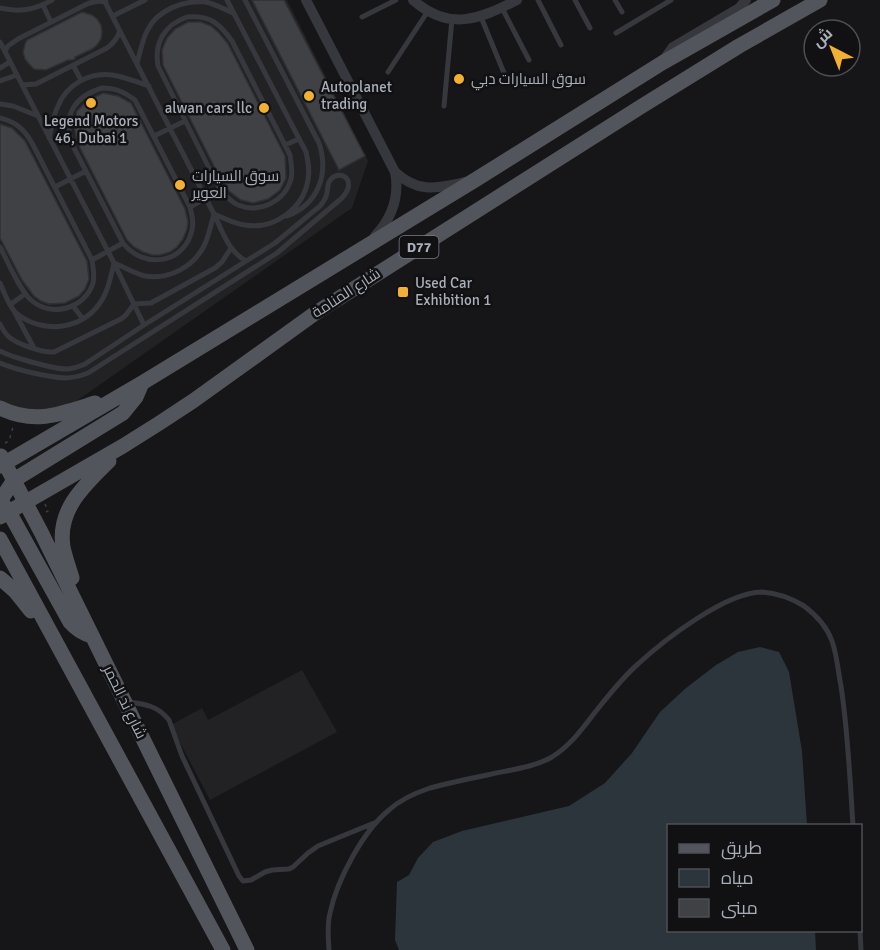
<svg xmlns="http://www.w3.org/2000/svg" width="880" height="950" viewBox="0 0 880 950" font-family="Signika,Cairo,sans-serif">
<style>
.built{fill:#222225}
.water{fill:#2c353c}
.building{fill:#404145;stroke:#303034;stroke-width:1.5}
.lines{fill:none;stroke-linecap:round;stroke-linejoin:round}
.path{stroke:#3d3f44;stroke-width:1.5;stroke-dasharray:3 4.5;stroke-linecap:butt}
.lane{stroke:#37383d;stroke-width:5}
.street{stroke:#37383d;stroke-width:10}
.primary{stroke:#53555c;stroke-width:15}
.poi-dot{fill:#f2b134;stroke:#111113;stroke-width:2}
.labels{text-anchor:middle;stroke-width:5;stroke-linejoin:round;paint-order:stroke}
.shield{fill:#111113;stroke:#7b7e86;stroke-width:1.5}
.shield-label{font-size:14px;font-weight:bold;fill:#a8adb8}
.poi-label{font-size:15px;fill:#a8adb8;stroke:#111113;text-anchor:start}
.street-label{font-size:15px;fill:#a8adb8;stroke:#111113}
</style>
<rect width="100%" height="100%" fill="#161618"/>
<path class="built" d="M 0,0 L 287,0 L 368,161 L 352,208 L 68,407 L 48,414 L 0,404 Z
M 302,670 L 337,732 L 210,800 L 171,725 L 202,708 L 208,720 Z"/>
<path class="water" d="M 760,647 L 779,652 L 789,672 L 802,751 L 807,825 L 668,826 L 668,930 L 815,931 L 816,950 L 399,950 L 395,940 L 397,882 L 409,875 L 418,858 L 433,842 L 462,831 L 569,806 L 605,783 L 632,753 L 660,712 L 686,688 L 716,665 L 738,652 Z"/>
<path class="building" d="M 252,0 L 284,0 L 365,156 L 339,170 Z
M 82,12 L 92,15 L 97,19 L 101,25 L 102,32 L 101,39 L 97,45 L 92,49 L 75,57 L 75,59 L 72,60 L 68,60 L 46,70 L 34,69 L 29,64 L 25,59 L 23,52 L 25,44 L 27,40 Z
M 188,22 L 201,22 L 211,26 L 219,33 L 228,44 L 285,156 L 286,178 L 280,190 L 268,199 L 253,203 L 241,200 L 229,191 L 221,180 L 163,65 L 162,50 L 167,38 L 175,29 Z
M 103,93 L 118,96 L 131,103 L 185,209 L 188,222 L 187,229 L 183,239 L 177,247 L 170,252 L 160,255 L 152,255 L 143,252 L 134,247 L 127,240 L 77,142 L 74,125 L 77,111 L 87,101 Z
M 0,124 L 12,128 L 25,141 L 87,261 L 89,279 L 85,289 L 79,296 L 65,303 L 49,304 L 41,301 L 34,296 L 22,280 L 0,238 Z"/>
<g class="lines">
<path class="path" d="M 5,443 L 9,441 L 13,427
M 45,504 L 48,511 L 46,512"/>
<path class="lane" d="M 104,0 L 214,214 C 224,218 234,224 245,225 C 274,230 303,209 308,180 C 310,170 308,161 306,152 L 227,0
M 245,0 L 319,143 C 329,173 319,204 287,216
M 538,0 L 561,45
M 575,0 L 590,28
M 615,0 L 622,12
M 43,5 L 51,22
M 0,8 C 19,13 35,10 52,0
M 502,8 L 529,60
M 113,16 L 145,0
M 187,17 C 210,15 219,23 232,41 L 290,155 C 291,163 293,171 291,179 C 285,201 260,214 238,205 C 231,202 226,196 220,190 L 158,66 C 154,43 164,25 187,17 Z
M 362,17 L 396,0
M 481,17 L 504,73
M 616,33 L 671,0
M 0,42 L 114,263 C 124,267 134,273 145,276 C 169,280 193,267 204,246 C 209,236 211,224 214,214
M 5,51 L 8,46 L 18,39 L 87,4 C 94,1 99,0 106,2
M 137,63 C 140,53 142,41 147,31 C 157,10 183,0 206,2 C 215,4 224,9 233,13
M 73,65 L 81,80
M 0,68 L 10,62
M 388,72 L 428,11
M 0,81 L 17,75
M 22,85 L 36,84 L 42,81 L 107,48 C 114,43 117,39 120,31
M 102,88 C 116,88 124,92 135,100 L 190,207 C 192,215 194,222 192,230 C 184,265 143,269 123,243 L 72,144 C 63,116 73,97 102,88 Z
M 0,104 L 13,106 L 38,116
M 444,106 L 452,19
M 0,118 C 16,122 24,129 32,143 L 92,260 C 93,268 95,275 93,283 C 85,309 51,318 31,300 C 19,289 8,262 0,247
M 154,136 L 185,121
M 49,138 C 52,127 53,116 58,106 C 67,84 90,72 112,75 C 125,77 137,82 149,86
M 285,145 L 299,139
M 55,187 L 86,171
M 190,207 L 220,190
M 214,214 C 222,231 229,252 246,261
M 92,260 L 123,243
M 114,263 L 144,325
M 0,283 C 4,292 9,306 15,312 C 42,336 86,330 103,298 C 109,288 111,275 114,263
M 11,304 L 25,294
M 73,306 L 83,319
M 15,313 L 34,348
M 0,324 C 2,328 4,332 8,336 C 16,344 43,353 54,352 L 121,319 L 126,315 L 134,304 L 151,303 L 215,268 L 222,262 L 231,248
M 0,351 C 10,357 54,369 66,369 C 73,369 78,367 85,364 L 144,325 L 275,243 L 320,206 C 323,202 326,199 327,193 C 328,188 327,183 331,179 C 341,169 358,180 342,198 L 277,253 L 88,373 C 80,376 73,378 65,378 C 47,377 17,370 0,363
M 129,702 C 145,704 158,706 169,720 L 182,756 L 239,876 L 243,881 L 251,880 L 265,872 L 272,870 L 289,869 L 293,867 L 308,853 L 318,846 L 374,823
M 860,930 L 861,950
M 329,950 C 328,938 327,925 330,913 C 337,880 363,831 389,810 C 401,799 415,793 430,788 C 449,783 468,779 487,775 C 508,770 533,768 552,757 C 571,745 583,728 596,711 C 609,695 622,678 638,664 C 664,640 726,592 762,592 C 777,593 791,598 804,606 C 816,615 827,627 832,641 C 837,655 838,671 841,686 C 848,732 850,779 853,826"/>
<path class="street" d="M 306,0 L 395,172 C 400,198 392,218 375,236
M 413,0 C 449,32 480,19 517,0
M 663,61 L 673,47 L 739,8 L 746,0
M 395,172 C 419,194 437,188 466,182"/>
<path class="primary" d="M 0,408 C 35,425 60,414 95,403
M 1,456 L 41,532 L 247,950
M 0,466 L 142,383 L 475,180 L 662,63 L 773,0
M 0,501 L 14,480 L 123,413 L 136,397 L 142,383
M 3,504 L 9,512 L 70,622 C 76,629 82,633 92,636
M 0,517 L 123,446 L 158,424 L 193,401 L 314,314 L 642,106 L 739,46 L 820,0
M 0,539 L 223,950
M 0,578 L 15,591 L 31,611
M 72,578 C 69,568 65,557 63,547 C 57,509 85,485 109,461"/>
</g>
<g class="poi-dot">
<circle cx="459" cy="79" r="6"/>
<circle cx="309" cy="96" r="6"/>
<circle cx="91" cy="103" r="6"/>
<circle cx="264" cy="108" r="6"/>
<circle cx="180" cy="185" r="6"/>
<rect x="397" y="286" width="12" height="12" rx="3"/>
</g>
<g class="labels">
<rect class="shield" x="399.5" y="236" width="39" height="22" rx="4.5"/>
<g class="shield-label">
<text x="419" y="252">D77</text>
</g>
<g class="poi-label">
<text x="471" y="84">سوق السيارات دبي</text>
<text x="321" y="92">Autoplanet<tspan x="321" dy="17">trading</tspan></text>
<text x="252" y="113" text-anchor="end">alwan cars llc</text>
<text x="91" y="126" text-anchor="middle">Legend Motors<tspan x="91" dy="17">46, Dubai 1</tspan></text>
<text x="192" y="181">سوق السيارات<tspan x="192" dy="17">العوير</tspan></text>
<text x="415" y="288">Used Car<tspan x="415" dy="17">Exhibition 1</tspan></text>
</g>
<g class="street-label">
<text transform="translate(346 293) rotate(-33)" y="5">شارع المنامة</text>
<text transform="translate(125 702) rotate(64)" y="5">شارع ند الحمر</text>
</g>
</g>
<rect x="667" y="824" width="195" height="108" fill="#111113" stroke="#4d4f55" stroke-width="1.5"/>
<rect x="679" y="844" width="30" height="9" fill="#53555c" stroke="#4d4f55" stroke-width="1.5"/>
<text x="721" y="854" font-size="18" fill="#a8adb8">طريق</text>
<rect x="679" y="869" width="30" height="18" fill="#2c353c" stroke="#4d4f55" stroke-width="1.5"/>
<text x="721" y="884" font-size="18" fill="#a8adb8">مياه</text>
<rect x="679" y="899" width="30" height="18" fill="#404145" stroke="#4d4f55" stroke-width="1.5"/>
<text x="721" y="914" font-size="18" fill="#a8adb8">مبنى</text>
<g transform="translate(832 48) rotate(318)"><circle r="28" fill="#111113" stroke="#4d4f55" stroke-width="1.5"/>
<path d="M0-4.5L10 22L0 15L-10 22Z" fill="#f2b134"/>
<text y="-9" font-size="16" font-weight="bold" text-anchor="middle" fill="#a8adb8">ش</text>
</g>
</svg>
